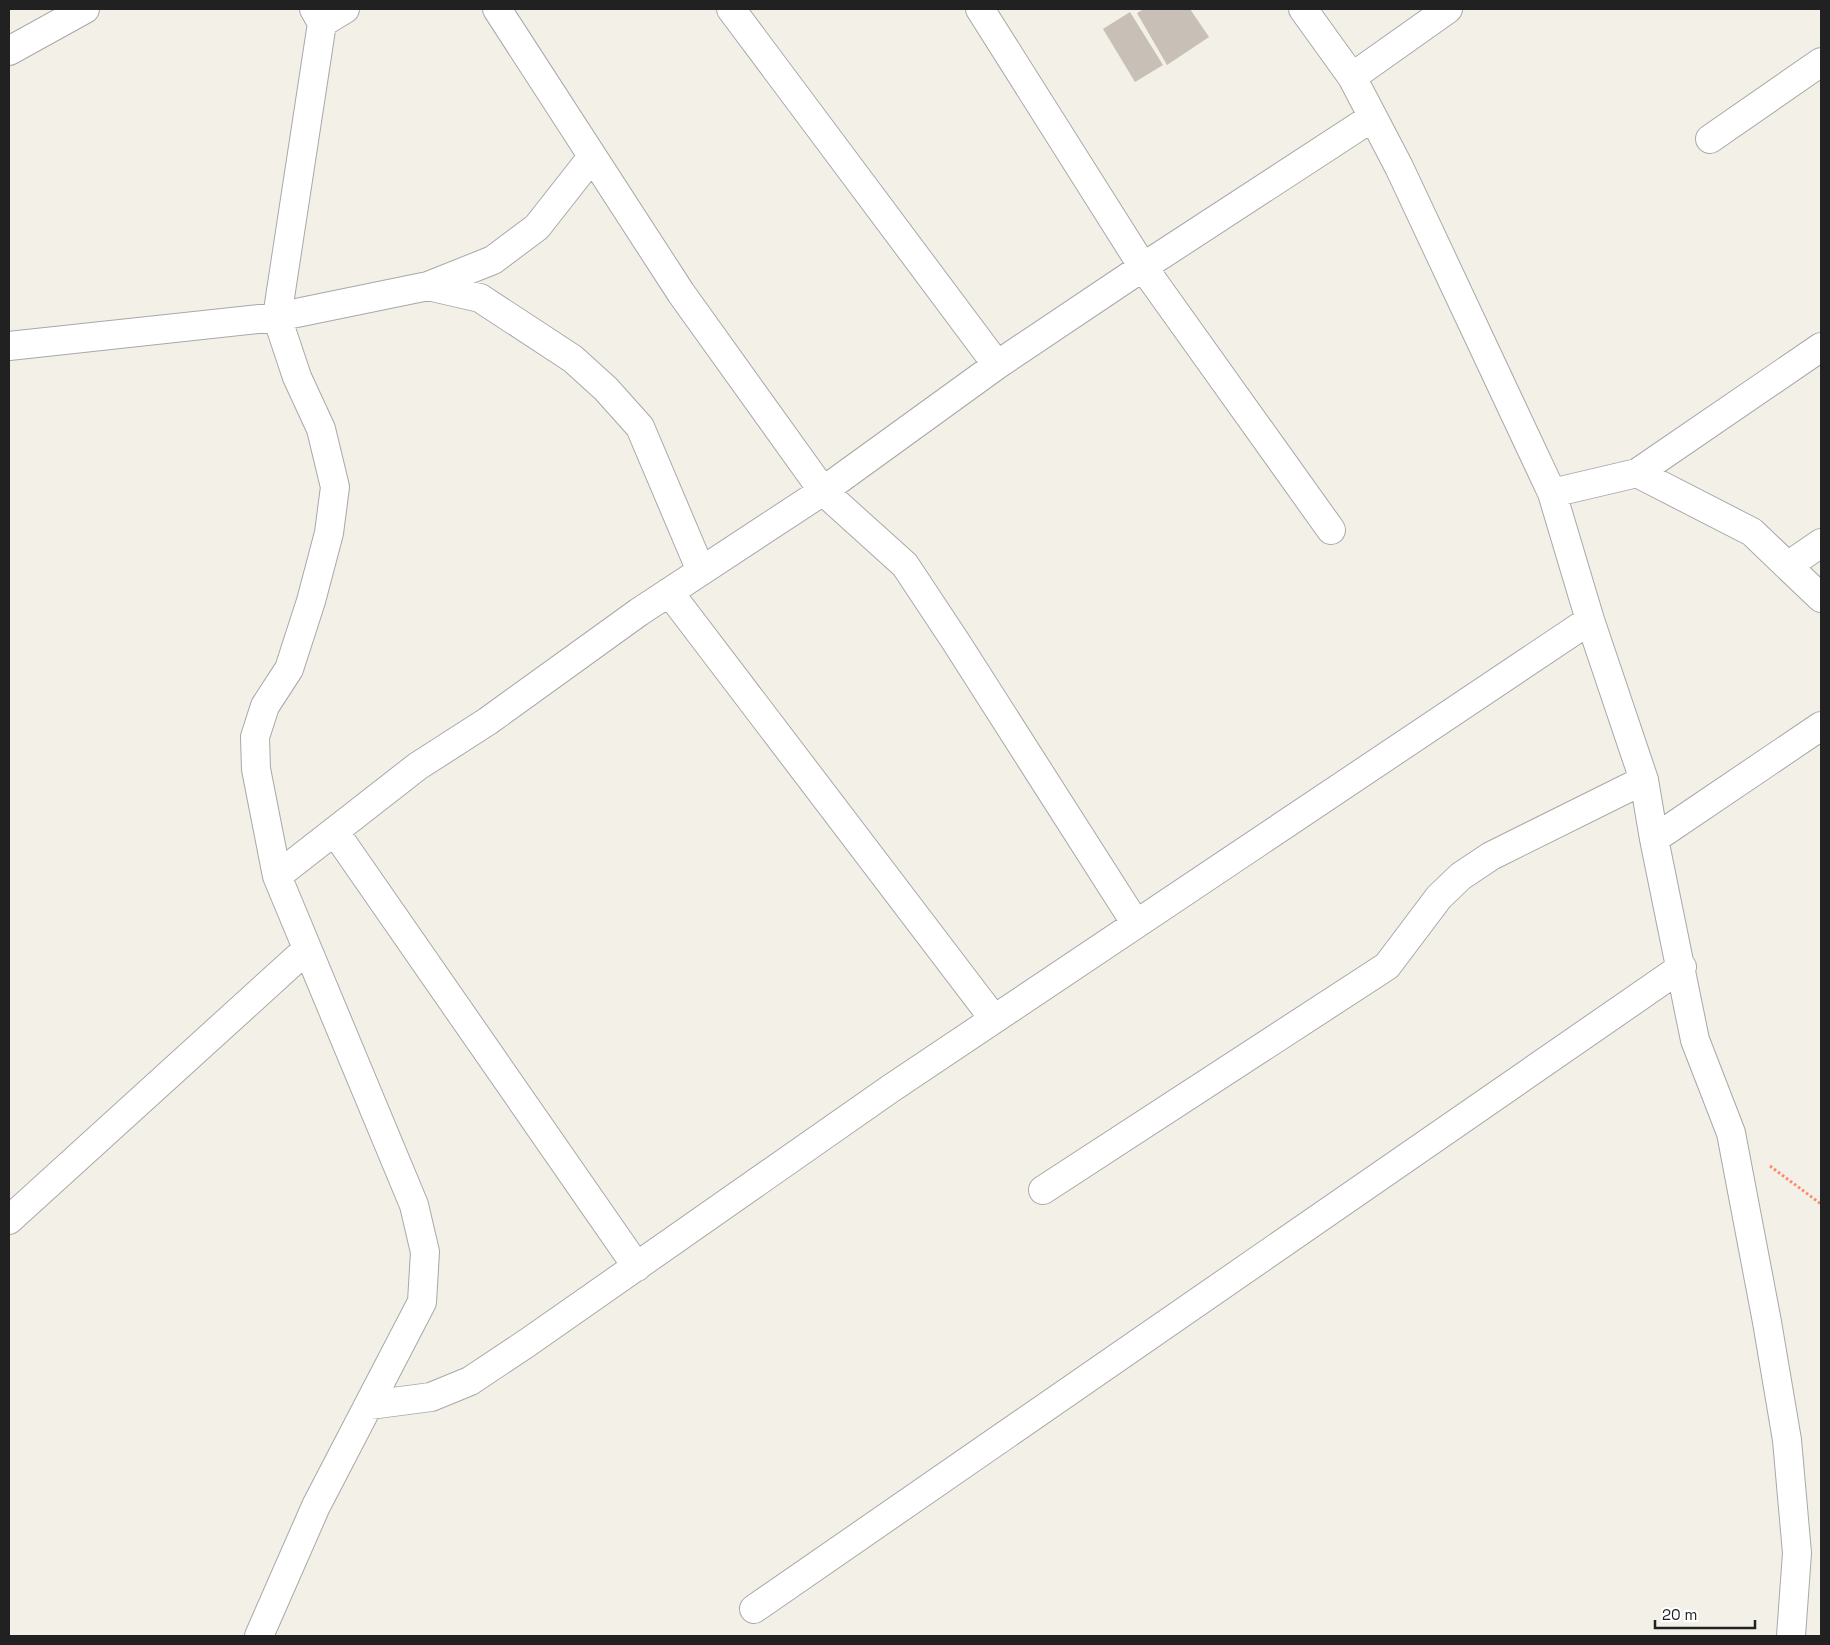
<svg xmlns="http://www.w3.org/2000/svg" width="1830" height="1645" viewBox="0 0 1830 1645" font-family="'Space Grotesk',sans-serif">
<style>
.building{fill:#c8bfb6}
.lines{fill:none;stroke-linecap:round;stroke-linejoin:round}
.minor-casing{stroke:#a8a8a8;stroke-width:30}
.path{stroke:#ff896c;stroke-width:3;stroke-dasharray:2.5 2.5;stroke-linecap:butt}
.minor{stroke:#fff;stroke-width:28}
</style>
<rect width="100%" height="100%" fill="#f2f0e7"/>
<path class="building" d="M 1144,9 L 1190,9 L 1209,37 L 1167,65 L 1137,13 Z
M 1130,12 L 1163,65 L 1135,82 L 1103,29 Z"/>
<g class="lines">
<g class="minor-casing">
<path id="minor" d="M 497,9 L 681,293 L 823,491 L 905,565 L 956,642 L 1136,924
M 731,9 L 997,365
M 980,9 L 1143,267 L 1331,530
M 1303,9 L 1352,77 L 1399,167 L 1552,493 L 1590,620 L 1644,780 L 1654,839 L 1695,1040 L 1731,1133 L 1767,1322 L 1787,1440 L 1797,1553 L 1791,1636
M 322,23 L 345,9
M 9,51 L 85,9
M 1352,77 L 1448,9
M 1710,139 L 1821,62
M 428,286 L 493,260 L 537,227 L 592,157
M 9,346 L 277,317 L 428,286 L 480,298 L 573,359 L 606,389 L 640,427 L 701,571
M 1637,473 L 1821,347
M 1552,493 L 1637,473 L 1752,532 L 1821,598
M 1789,565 L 1821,543
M 669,592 L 994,1019
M 335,832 L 637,1267
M 1654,839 L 1821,726
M 277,876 L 418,766 L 488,721 L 639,612 L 823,491 L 997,365 L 1143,267 L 1373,117
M 1043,1190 L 1387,966 L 1439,897 L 1461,876 L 1491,856 L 1644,780
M 9,1220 L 306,950
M 370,1405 L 431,1397 L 470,1381 L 527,1343 L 890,1089 L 1590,620
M 754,1609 L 1682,967
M 259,1636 L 316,1506 L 422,1302 L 425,1252 L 414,1205 L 277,876 L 256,769 L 255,737 L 265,706 L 289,669 L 311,601 L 329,533 L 335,487 L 321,429 L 297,377 L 277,317 L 322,23 L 314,9"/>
</g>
<path class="path" d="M 1770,1166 L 1821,1204"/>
<use href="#minor" class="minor"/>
</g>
<rect width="1830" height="1645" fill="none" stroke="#212121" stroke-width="20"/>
<path d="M1655 1620v8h100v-8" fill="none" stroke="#212121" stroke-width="2.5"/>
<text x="1662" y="1620" font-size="15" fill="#212121" stroke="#ffffff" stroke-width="4" paint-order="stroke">20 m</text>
</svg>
